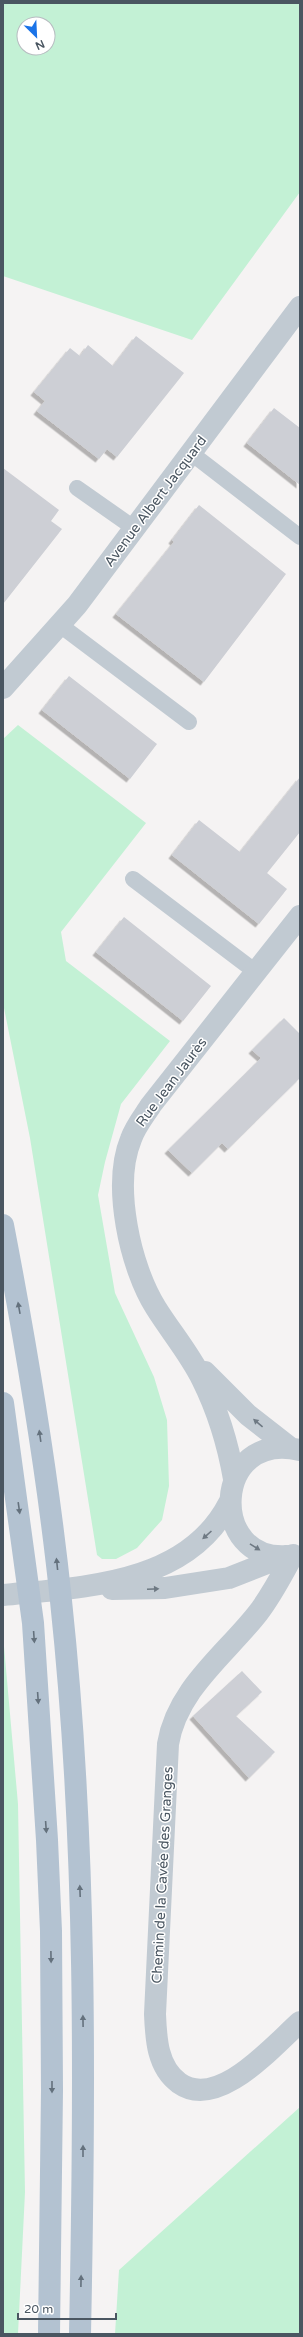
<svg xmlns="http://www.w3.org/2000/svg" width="303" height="2337" viewBox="0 0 303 2337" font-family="'Varela Round',sans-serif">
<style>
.green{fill:#c3f1d5;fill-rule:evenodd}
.building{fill:#cdcfd5;filter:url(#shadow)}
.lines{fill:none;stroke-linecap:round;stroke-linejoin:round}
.service{stroke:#c1cad2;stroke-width:16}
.minor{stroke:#c1cad2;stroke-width:22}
.primary{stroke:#b3c2d1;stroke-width:22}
.oneway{fill:#64717d}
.oneway2{fill:#6e7983}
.labels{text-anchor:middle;stroke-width:3;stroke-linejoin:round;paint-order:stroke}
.street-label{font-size:14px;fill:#4a5661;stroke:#fff}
</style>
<defs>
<filter id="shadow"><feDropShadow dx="-3.5" dy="3.5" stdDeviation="0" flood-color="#0004"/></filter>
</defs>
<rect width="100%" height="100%" fill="#f5f3f3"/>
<path class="green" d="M 3,3 L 300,3 L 300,192 L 192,340 L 3,276 ZM 24,24 L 48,24 L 48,48 L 24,48 Z
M 18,725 L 146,823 L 61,932 L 66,961 L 170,1041 L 121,1104 L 105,1162 L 98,1195 L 115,1293 L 154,1377 L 167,1420 L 169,1486 L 162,1520 L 137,1548 L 116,1559 L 102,1559 L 97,1555 L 30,1138 L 3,1003 L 3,739 Z
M 3,1635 L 18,1804 L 25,2192 L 18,2334 L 3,2334 Z
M 300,2107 L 300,2334 L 115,2334 L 119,2270 Z"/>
<path class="building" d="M 136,336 L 184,373 L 117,457 L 107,449 L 99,459 L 37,411 L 45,401 L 34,392 L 70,348 L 80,356 L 88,345 L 113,366 Z
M 274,408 L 300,428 L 300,485 L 247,443 Z
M 3,468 L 59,510 L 51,521 L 62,529 L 3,604 Z
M 199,505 L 286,574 L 204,682 L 116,614 L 174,542 L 172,540 Z
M 69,676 L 157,744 L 130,779 L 42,710 Z
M 300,777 L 300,832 L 267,873 L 287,889 L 259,924 L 172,855 L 199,820 L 240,852 Z
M 124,917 L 211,986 L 183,1021 L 96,952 Z
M 284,1018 L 300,1034 L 300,1078 L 228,1149 L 222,1143 L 192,1173 L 168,1150 L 261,1058 L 252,1050 Z
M 242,1671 L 262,1692 L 236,1716 L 275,1752 L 249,1778 L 193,1716 Z"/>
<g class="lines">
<path class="service" d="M 191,453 L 300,537
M 77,488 L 134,528
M 60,625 L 189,722
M 133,879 L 256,972"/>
<path class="minor" d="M 3,688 L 77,605 L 300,307
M 205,1372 L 248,1415 L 289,1447
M 234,1479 C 228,1444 218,1411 202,1379 C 189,1353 171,1332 156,1308 C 130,1267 112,1185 131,1139 C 135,1127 144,1116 151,1105 L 300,916
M 293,1555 C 282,1575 272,1595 258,1613 C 226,1654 177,1689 168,1744 L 155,2014 C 156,2038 157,2067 179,2083 C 218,2111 273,2046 300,2022
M 289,1556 C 207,1564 212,1429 300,1450
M 112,1589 L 165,1588 L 229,1578 L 285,1556
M 3,1595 C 83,1587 187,1585 229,1503"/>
<path class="primary" d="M 3,1225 C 27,1350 48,1475 61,1601 C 87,1845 85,2090 80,2334
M 3,1403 L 33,1623 L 47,1840 L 51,1931 L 52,2090 L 49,2334"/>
</g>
<defs><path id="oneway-solid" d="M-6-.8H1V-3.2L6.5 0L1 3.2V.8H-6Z"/></defs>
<g class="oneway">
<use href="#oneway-solid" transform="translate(19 1308) rotate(-100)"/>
<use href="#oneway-solid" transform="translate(40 1436) rotate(-98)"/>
<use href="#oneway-solid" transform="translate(19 1508) rotate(82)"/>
<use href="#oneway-solid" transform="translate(57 1564) rotate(-96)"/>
<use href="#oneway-solid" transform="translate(34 1637) rotate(86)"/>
<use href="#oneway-solid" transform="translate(38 1698) rotate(86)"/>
<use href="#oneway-solid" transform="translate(46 1827) rotate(86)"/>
<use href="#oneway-solid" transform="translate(80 1891) rotate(-92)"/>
<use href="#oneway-solid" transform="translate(51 1957) rotate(89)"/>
<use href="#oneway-solid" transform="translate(83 2021) rotate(-91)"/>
<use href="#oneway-solid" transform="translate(52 2087) rotate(90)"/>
<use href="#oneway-solid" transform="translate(83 2151) rotate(-90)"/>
<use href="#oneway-solid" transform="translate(81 2281) rotate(-89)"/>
</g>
<g class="oneway2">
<use href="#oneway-solid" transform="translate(258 1423) rotate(-140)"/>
<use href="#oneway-solid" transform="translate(207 1535) rotate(138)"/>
<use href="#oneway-solid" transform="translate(255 1547) rotate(32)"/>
<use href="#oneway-solid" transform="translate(153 1589) rotate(-3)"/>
</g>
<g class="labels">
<g class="street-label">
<text transform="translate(155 501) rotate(-53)" y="5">Avenue Albert Jacquard</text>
<text transform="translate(171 1082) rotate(-53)" y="5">Rue Jean Jaurès</text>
<text transform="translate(162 1875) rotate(-87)" y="5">Chemin de la Cavée des Granges</text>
</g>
</g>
<rect width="303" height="2337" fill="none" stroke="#4a5661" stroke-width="8"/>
<g transform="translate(36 36) rotate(156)"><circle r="19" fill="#ffffff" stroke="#b7bbc0"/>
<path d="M0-3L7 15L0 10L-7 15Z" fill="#1a73e8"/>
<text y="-6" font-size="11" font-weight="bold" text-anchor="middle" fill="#4a5661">N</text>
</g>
<path d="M18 2313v6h98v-6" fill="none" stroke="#4a5661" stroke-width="2"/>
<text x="24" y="2313" font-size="12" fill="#4a5661" stroke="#ffffff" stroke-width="3" paint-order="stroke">20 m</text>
</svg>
